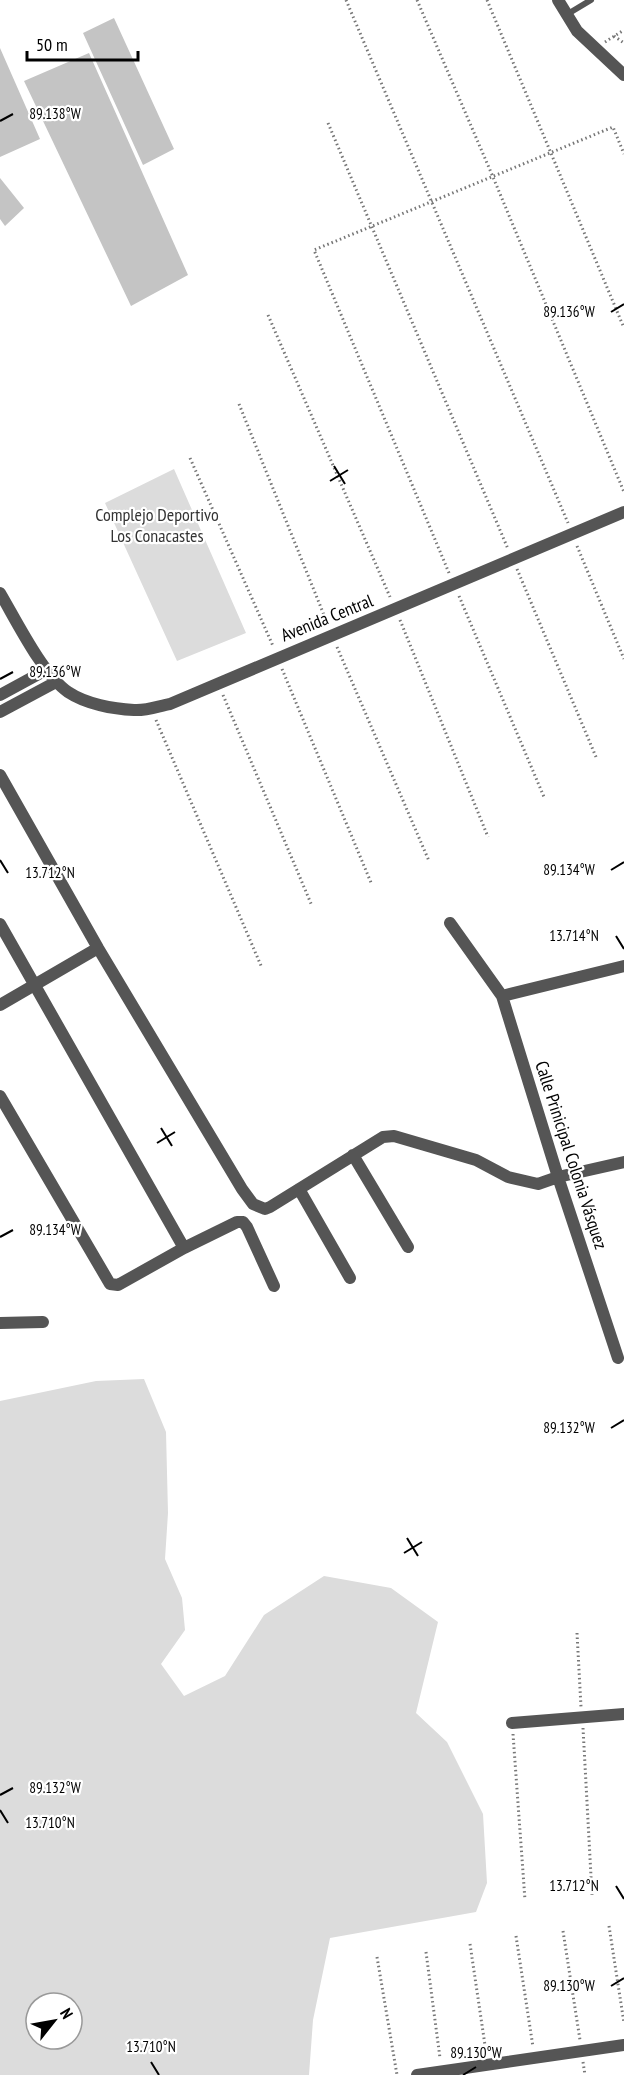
<svg xmlns="http://www.w3.org/2000/svg" width="624" height="2075" viewBox="0 0 624 2075" font-family="'PT Sans Narrow',sans-serif">
<style>
.green{fill:#dcdcdc;fill-rule:evenodd}
.building{fill:#c4c4c4}
.lines{fill:none;stroke-linecap:round;stroke-linejoin:round}
.path{stroke:#777;stroke-width:3;stroke-dasharray:1.5 3;stroke-linecap:butt}
.service{stroke:#555;stroke-width:6}
.minor{stroke:#555;stroke-width:12}
.tertiary{stroke:#555;stroke-width:12}
.ticks{fill:none;stroke:#000;stroke-width:2}
.labels{text-anchor:middle;stroke-width:4.5;stroke-linejoin:round;paint-order:stroke}
.park-label{font-size:18px;fill:#333;stroke:#fff}
.street-label{font-size:18px;fill:#000;stroke:#fff}
.ticks-label{font-size:15px;text-anchor:middle;fill:#000;stroke:#fff;stroke-width:4.5;stroke-linejoin:round;paint-order:stroke}
</style>
<rect width="100%" height="100%" fill="#fff"/>
<path class="green" d="M 174,469 L 246,633 L 177,661 L 105,503 Z
M 144,1379 L 166,1432 L 168,1513 L 165,1559 L 182,1598 L 185,1630 L 161,1664 L 184,1696 L 225,1676 L 264,1615 L 324,1576 L 391,1588 L 438,1622 L 416,1713 L 447,1742 L 483,1814 L 487,1883 L 476,1912 L 330,1938 L 313,2020 L 309,2075 L 0,2075 L 0,1401 L 96,1381 ZM 36,2003 L 72,2003 L 72,2039 L 36,2039 Z"/>
<path class="building" d="M 114,18 L 174,149 L 143,165 L 83,33 Z
M 0,48 L 40,139 L 0,157 Z
M 89,53 L 188,275 L 131,306 L 24,81 Z
M 0,178 L 24,208 L 5,226 L 0,219 Z"/>
<g class="lines">
<path class="path" d="M 346,0 L 568,523
M 417,0 L 493,177 L 624,492
M 487,0 L 624,328
M 614,36 L 624,43
M 605,42 L 624,30
M 328,123 L 508,549
M 268,315 L 390,597
M 239,404 L 328,625
M 190,458 L 273,646
M 577,546 L 624,659
M 517,569 L 596,757
M 449,573 L 314,250 L 613,127 L 624,154
M 459,596 L 544,797
M 400,620 L 488,837
M 337,647 L 429,861
M 282,669 L 372,885
M 223,695 L 312,906
M 156,720 L 262,968
M 577,1633 L 581,1707
M 583,1728 L 592,1895
M 513,1734 L 525,1900
M 609,1926 L 624,2023
M 563,1931 L 580,2040
M 516,1936 L 533,2047
M 470,1944 L 486,2052
M 426,1952 L 440,2058
M 377,1957 L 397,2075
M 583,2062 L 585,2075"/>
<path class="service" d="M 566,15 L 591,0"/>
<path class="minor" d="M 0,775 L 98,948 L 242,1189 L 253,1204 L 265,1209 L 270,1207 L 383,1137 L 394,1136 L 476,1160 L 508,1177 L 538,1184 L 558,1177 L 624,1162
M 450,923 L 502,996 L 558,1177 L 618,1358
M 0,924 L 184,1248
M 502,996 L 624,966
M 0,1005 L 98,948
M 0,1096 L 110,1284 L 118,1285 L 184,1248 L 237,1222 L 243,1222
M 353,1155 L 408,1247
M 299,1189 L 350,1278
M 243,1222 L 247,1227 L 274,1286
M 0,1323 L 43,1322
M 512,1723 L 624,1714
M 417,2075 L 624,2045"/>
<path class="tertiary" d="M 558,0 L 577,31 L 624,75
M 0,593 C 16,620 43,675 68,692 C 86,704 113,709 134,710 C 146,711 159,706 170,704 L 624,512
M 0,695 L 46,670
M 0,712 L 56,682"/>
</g>
<path class="ticks" d="M 0,121 L 13,114M 611,312 L 624,304M 334,466 L 345,484M 330,481 L 348,470M 0,679 L 13,672M 0,860 L 8,873M 611,870 L 624,862M 616,936 L 624,949M 161,1128 L 172,1146M 157,1143 L 175,1132M 0,1237 L 13,1230M 611,1428 L 624,1420M 407,1538 L 418,1556M 404,1553 L 422,1542M 0,1795 L 13,1788M 0,1810 L 8,1823M 616,1886 L 624,1899M 611,1986 L 624,1978M 151,2062 L 159,2075M 463,2075 L 476,2067"/>
<g class="labels">
<g class="park-label">
<text x="157" y="521">Complejo Deportivo<tspan x="157" dy="21">Los Conacastes</tspan></text>
</g>
<g class="street-label">
<text transform="translate(327 618) rotate(-22)" y="6">Avenida Central</text>
<text transform="translate(571 1155) rotate(72)" y="6">Calle Prinicipal Colonia Vásquez</text>
</g>
</g>
<g class="ticks-label">
<text x="55" y="119">89.138°W</text>
<text x="569" y="317">89.136°W</text>
<text x="55" y="677">89.136°W</text>
<text x="569" y="875">89.134°W</text>
<text x="50" y="878">13.712°N</text>
<text x="574" y="941">13.714°N</text>
<text x="55" y="1235">89.134°W</text>
<text x="569" y="1433">89.132°W</text>
<text x="55" y="1793">89.132°W</text>
<text x="50" y="1828">13.710°N</text>
<text x="574" y="1891">13.712°N</text>
<text x="569" y="1991">89.130°W</text>
<text x="151" y="2052">13.710°N</text>
<text x="476" y="2058">89.130°W</text>
</g>
<g transform="translate(54 2021) rotate(59)"><circle r="28" fill="#ffffff" stroke="#999999" stroke-width="1.5"/>
<path d="M0-4.5L10 22L0 15L-10 22Z" fill="#000000"/>
<text y="-9" font-size="16" font-weight="bold" text-anchor="middle" fill="#000000">N</text>
</g>
<path d="M27 51v9h111v-9" fill="none" stroke="#000000" stroke-width="3"/>
<text x="36" y="51" font-size="18" fill="#000000" stroke="#ffffff" stroke-width="4.5" paint-order="stroke">50 m</text>
</svg>
